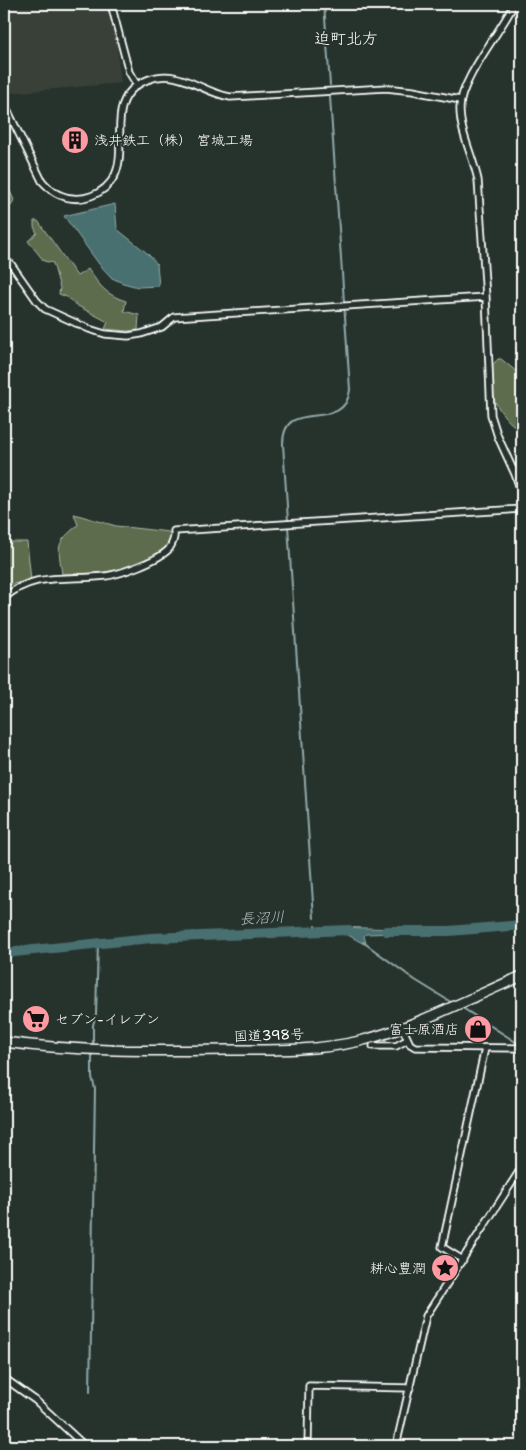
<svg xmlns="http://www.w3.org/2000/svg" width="526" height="1450" viewBox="0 0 526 1450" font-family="'Shantell Sans','Klee One',sans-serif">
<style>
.built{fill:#394137}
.green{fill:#5c6c4e;stroke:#aeb6a6}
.water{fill:#4a6f6f;stroke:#92a9a9}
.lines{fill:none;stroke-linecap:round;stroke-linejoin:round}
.stream{stroke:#92a9a9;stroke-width:2}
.river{stroke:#4a6f6f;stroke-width:10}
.minor-casing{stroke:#fff;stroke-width:9}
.highway-casing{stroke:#fff;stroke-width:12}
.minor{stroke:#26332d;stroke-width:5.5}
.highway{stroke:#26332d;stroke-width:9}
.labels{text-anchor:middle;stroke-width:4;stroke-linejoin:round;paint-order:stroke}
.poi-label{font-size:14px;fill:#fff;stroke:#26332d;text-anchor:start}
.street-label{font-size:14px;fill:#fff;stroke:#26332d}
.water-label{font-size:15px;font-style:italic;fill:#aebebe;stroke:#26332d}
.quarter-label{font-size:16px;fill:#fff;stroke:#26332d}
</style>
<rect width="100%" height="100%" fill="#26332d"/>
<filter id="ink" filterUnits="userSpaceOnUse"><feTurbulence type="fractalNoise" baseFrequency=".02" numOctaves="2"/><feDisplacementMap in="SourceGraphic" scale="10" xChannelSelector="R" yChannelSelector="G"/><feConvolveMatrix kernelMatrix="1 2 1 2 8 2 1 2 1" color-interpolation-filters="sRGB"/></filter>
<g filter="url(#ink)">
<path class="built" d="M 4,4 L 112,4 L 121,83 L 9,93 L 4,87 Z"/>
<path class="green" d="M 4,127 L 8,163 L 5,180 L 14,200 L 11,206 L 4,211 Z
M 34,221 L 38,221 L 77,276 L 88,269 C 100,286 106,295 126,301 L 124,311 L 139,315 L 138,330 L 127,331 L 105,329 L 108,322 L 76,305 L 67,297 L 59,294 L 60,288 L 53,263 L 44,261 L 28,241 L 37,233 L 34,227 Z
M 498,359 L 501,359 L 522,376 L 522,430 C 504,424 485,390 489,372 C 490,367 494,363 498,359 Z
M 74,514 L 116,526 L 169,532 L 171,535 C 170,540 168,545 164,549 C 152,560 121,570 105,572 C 91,574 76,573 62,574 C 58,545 55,544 78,525 Z
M 4,542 L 27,542 L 31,580 L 4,586 Z"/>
<path class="water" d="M 115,204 L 117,229 L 147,253 L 157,264 L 159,286 L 138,287 L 123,283 L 112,278 L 99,264 L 64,216 Z
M 336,927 L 398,929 L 398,933 L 366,934 L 364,936 L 366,943 L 364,944 L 348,935 L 335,934 Z"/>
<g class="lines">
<path class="stream" d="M 324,4 L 330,85
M 288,521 L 283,444 C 283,394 344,436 350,390 L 330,97
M 288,526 L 314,918
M 315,926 L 316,931
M 363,942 L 415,980 L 454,1004
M 461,1007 L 522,1046
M 93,1046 L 93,1025 L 96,1014 L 98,944
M 90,1392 L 95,1089 L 92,1077 L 92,1054
M 63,1446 L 64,1445"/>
<path class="river" d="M 386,931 L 449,931 L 522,925
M 4,953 L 151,938 L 349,930"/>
<g class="minor-casing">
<path id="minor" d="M 111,4 L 129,72 L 137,85
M 514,4 C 501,32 459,81 460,109 C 460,133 473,156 478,180 L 486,297 L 491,415 L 498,437 L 515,474 L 522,494
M 4,103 L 42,181 C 48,187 52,192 60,195 C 80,204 105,195 115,175 C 129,145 103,98 147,80 C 179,67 200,92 230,97 L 386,88 L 413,91 L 460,100
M 4,262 L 7,262 L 11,264 L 37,301 L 45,309 L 89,329 L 105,334 L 128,336 L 141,334 L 162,327 L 174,317 L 486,297
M 515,474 L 522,463
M 4,598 C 14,589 24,584 37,581 C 60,576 84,579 106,576 C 121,574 159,560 169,549 C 173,543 175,538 174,531 L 522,509
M 402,1027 L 410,1044 L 415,1047 L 522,1048
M 373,1046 L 396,1046 L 407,1040
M 463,1260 L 442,1247 L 485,1048
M 4,1378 L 35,1400 L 85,1446
M 308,1446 L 309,1386 L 410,1388
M 396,1446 L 426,1316 L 522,1167"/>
</g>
<g class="highway-casing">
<path id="highway" d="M 4,1042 C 78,1052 153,1051 228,1050 C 272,1050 317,1051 360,1041 C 415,1027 470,998 522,976"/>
</g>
<use href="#minor" class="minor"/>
<use href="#highway" class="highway"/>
</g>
</g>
<defs>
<g id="building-disc" transform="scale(1.4375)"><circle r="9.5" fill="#ff9aa2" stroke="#26332d"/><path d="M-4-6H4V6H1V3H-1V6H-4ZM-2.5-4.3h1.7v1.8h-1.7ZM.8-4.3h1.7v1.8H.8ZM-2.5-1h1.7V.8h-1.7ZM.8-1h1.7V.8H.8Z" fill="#111"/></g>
<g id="supermarket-disc" transform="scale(1.4375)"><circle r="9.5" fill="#ff9aa2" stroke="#26332d"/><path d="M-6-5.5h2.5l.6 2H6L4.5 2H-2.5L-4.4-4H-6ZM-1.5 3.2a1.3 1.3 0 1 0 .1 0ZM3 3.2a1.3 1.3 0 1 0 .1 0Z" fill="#111"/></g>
<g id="shop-disc" transform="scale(1.4375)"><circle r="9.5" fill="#ff9aa2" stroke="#26332d"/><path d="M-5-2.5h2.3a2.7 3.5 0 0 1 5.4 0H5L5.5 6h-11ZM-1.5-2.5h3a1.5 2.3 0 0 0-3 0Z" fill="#111"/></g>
<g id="sight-disc" transform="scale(1.4375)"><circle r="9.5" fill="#ff9aa2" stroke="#26332d"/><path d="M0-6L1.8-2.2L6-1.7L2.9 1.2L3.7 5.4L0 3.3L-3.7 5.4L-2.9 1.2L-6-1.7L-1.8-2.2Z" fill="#111"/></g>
</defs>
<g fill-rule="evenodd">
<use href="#building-disc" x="75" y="140"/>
<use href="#supermarket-disc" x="36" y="1019"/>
<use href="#shop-disc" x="478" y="1029"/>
<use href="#sight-disc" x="445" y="1268"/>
</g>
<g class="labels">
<g class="poi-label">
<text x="94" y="145">浅井鉄工（株） 宮城工場</text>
<text x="55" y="1024">セブン-イレブン</text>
<text x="459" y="1034" text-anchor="end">富士原酒店</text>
<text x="426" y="1273" text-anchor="end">耕心豊潤</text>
</g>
<g class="street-label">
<text transform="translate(269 1035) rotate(-2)" y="5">国道398号</text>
</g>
<g class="water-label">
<text transform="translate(262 918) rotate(-3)" y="5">長沼川</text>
</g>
<g class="quarter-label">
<text x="346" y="44">迫町北方</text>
</g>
</g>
<rect width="526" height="1450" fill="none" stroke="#26332d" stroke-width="20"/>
<rect x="10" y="10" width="506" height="1430" fill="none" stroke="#fff" stroke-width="2" filter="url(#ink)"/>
</svg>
